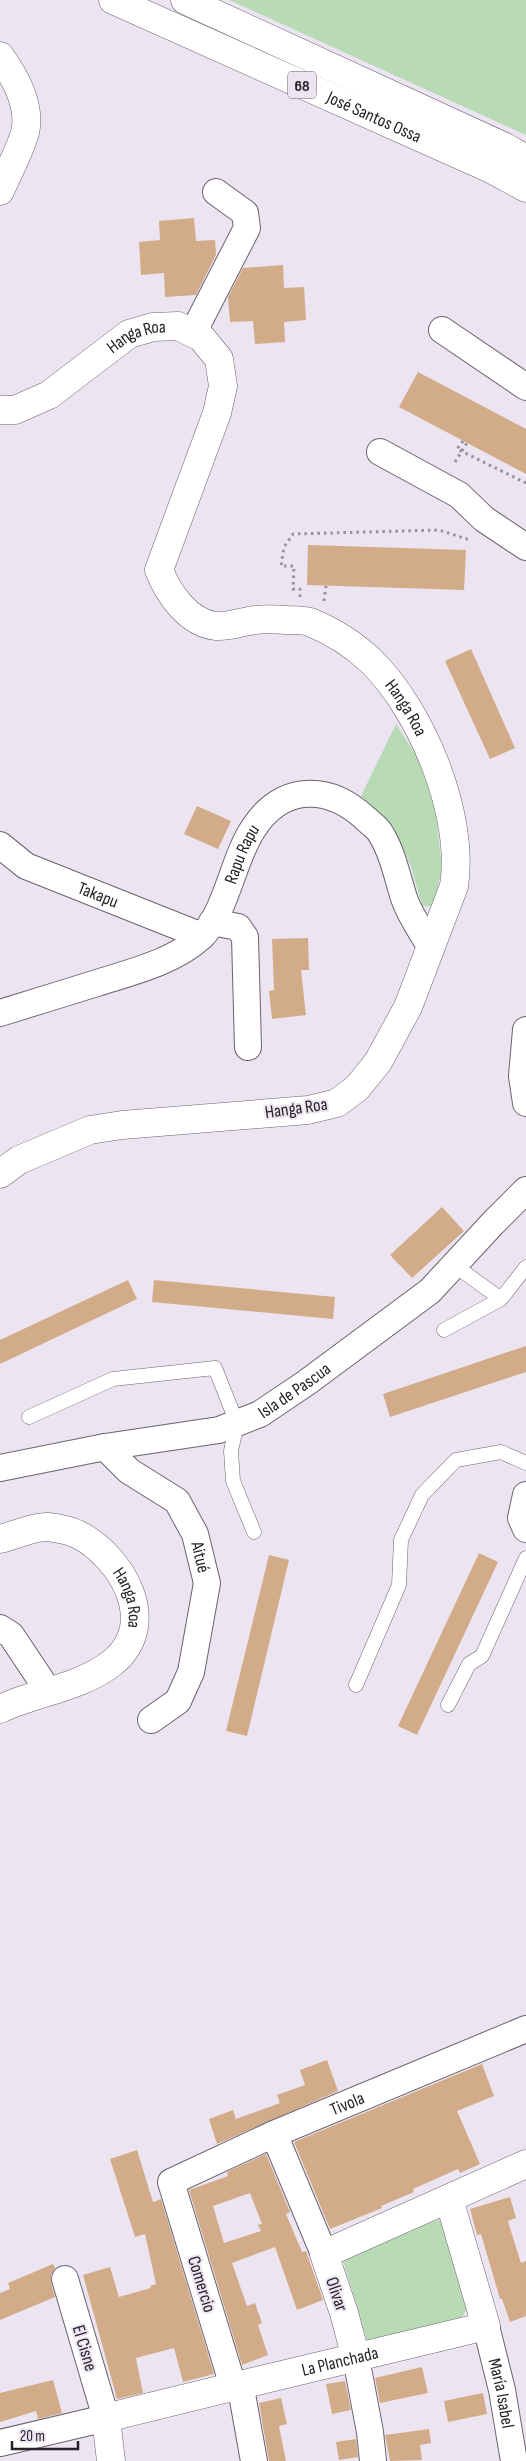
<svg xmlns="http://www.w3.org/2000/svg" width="526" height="2461" viewBox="0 0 526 2461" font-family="'Sofia Sans Condensed',sans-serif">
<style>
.green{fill:#b8dab4}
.building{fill:#d2ac88;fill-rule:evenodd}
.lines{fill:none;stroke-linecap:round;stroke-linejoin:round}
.lane-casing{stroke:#6a636e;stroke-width:15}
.street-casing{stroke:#6a636e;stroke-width:28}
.secondary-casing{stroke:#6a636e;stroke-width:29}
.highway-casing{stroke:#6a636e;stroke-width:29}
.path{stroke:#97919a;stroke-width:3;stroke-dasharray:2.5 4;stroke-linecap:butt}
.lane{stroke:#fff;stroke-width:14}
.street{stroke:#fff;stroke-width:26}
.secondary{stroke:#fff;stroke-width:28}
.highway{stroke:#fff;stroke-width:28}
.path-bridge{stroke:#97919a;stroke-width:3;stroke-dasharray:2.5 4;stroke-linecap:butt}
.labels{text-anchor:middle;stroke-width:4;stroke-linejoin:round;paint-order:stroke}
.shield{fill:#ede4f1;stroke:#625d64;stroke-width:1}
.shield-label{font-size:16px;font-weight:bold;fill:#262328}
.street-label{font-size:18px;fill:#262328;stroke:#ede4f1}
</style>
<rect width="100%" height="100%" fill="#ede4f1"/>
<path class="green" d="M 229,0 L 526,0 L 526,135 Z
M 396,724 L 416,755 L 435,804 L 442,869 L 433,906 L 422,906 L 411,866 L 393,826 L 361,796 Z
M 441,2219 L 468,2307 L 458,2324 L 369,2347 L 341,2254 Z"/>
<path class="building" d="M 194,218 L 196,241 L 215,240 L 216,255 L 196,295 L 165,297 L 164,273 L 141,275 L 139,242 L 160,240 L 159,221 Z
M 283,265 L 284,288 L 304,287 L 306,320 L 284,322 L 285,342 L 255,344 L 253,321 L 230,322 L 228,297 L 243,268 Z
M 418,372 L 526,429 L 526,474 L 399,407 Z
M 308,545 L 466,550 L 464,590 L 307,585 Z
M 471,649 L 515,748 L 490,759 L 445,661 Z
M 197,806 L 231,821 L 218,849 L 184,834 Z
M 308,938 L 309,970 L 301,970 L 306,1015 L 272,1019 L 269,991 L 274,990 L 272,939 Z
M 442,1207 L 464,1231 L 412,1278 L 390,1255 Z
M 128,1280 L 137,1299 L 0,1364 L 0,1340 Z
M 154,1280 L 335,1297 L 333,1319 L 152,1302 Z
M 526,1346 L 526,1372 L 390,1417 L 383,1394 Z
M 479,1553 L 498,1562 L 417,1735 L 398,1726 Z
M 269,1555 L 289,1560 L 247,1736 L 226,1731 Z
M 327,2060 L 338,2091 L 217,2144 L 209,2119 L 233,2110 L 236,2119 L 280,2103 L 277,2095 L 305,2085 L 300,2070 Z
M 482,2064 L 494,2096 L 457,2111 L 480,2164 L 460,2173 L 458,2169 L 413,2189 L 414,2192 L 381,2206 L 382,2208 L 330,2229 L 294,2142 Z
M 137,2150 L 153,2202 L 161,2199 L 214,2374 L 183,2382 L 174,2348 L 136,2358 L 143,2393 L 117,2399 L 83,2275 L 110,2267 L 119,2297 L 151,2288 L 150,2286 L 156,2284 L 145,2234 L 135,2237 L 110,2159 Z
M 266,2154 L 290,2212 L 286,2214 L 302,2252 L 306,2251 L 323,2300 L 297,2310 L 275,2247 L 232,2263 L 247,2306 L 255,2303 L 262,2323 L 258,2325 L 268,2355 L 242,2365 L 189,2190 L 228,2176 L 227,2172 ZM 250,2193 L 262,2224 L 258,2225 L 261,2231 L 224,2243 L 213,2206 Z
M 510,2197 L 516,2218 L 508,2221 L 509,2225 L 521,2263 L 526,2261 L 526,2316 L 510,2322 L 502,2299 L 500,2299 L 481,2234 L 477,2235 L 470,2209 Z
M 53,2264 L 55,2268 L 51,2275 L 51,2283 L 55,2297 L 0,2320 L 0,2293 L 10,2289 L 8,2283 Z
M 422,2367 L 428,2393 L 380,2403 L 375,2378 Z
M 53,2380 L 62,2413 L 38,2419 L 36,2411 L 0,2422 L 0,2393 Z
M 345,2381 L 351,2410 L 332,2414 L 326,2384 Z
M 483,2393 L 487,2414 L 448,2422 L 444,2401 Z
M 281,2398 L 287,2424 L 279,2426 L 286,2461 L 269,2461 L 259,2403 Z
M 429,2429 L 431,2443 L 420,2445 L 422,2460 L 390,2461 L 385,2435 Z
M 356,2439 L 358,2457 L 339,2460 L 336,2442 Z"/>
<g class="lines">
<g class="lane-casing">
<path id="lane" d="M 454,1265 L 501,1299
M 444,1330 L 501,1299 L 526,1267
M 29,1417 L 113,1379 L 215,1368 L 237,1423 L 231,1451 L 233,1481 L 254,1532
M 356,1685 L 399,1585 L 401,1540 L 422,1495 L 456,1460 L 501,1452 L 526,1463
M 448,1705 L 469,1664 L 482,1656 L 526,1558"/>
</g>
<g class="street-casing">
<g id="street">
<path d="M 442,330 L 526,387"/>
<path d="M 193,333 L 247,228 L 245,213 L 216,192"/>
<path d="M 380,452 L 459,495 L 484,519 L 526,547"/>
<path id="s1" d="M 0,845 L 26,866 L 202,936"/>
<path d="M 212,922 L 238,927 L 245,937 L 248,1047"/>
<path id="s2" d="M 0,1013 C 32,1003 65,993 97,983 C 131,972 174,962 201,937 C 226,913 233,859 253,829 C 282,784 328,784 365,818 C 369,822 375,826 379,831 C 392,850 397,876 404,898 C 410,916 422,932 431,948"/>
<path d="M 526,1030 L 522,1076 L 526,1103"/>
<path id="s3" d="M 105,1447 L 129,1471 L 177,1501 L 195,1534 L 207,1583 L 191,1672 L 178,1701 L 151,1720"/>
<path id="s4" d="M 0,1468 L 105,1447 L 219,1430 L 260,1414 L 306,1383 L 430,1291 L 493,1223 L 526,1190"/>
<path d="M 526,1495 L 521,1518 L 526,1529"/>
<path d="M 0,1628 L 11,1635 L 49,1692"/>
<path d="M 274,2134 L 324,2254"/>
<path id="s5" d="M 486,2326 L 502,2390 L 514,2461"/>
<path d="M 356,2358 L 370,2432 L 373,2461"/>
<path d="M 240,2383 L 254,2461"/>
<path id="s6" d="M 233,2386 L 171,2182 L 274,2134 L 526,2029"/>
<path d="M 0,2443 L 106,2418 L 65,2279"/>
</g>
</g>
<g class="secondary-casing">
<g id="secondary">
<path d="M 0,56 C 14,76 29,101 26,127 C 25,140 6,177 0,191"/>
<path id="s7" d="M 0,410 L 15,410 L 49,395 L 129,334 L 153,327 L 178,326 L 201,337 L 219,359 L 223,386 L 217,413 L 159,570 C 168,593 188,623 216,626 C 227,627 239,623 249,621 C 262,618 275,619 287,620 C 295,620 303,620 310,622 C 332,631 353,644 371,661 C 422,711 465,815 454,886 L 408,1007 L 378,1062 L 357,1088 L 337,1103 L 308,1110 L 122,1125 L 90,1130 L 19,1160 L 0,1174"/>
<path id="s8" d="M 0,1539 C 12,1536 36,1526 48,1527 C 56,1528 69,1530 77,1534 C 122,1556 161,1624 112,1663 C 80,1688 36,1692 0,1709"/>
<path d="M 356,2358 L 344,2313 L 324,2254 L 526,2164"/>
<path id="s9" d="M 111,2461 L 106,2418 C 233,2386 359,2357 486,2326 L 449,2199"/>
</g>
</g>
<g class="highway-casing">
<g id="highway">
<path id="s10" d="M 113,0 L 491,169 L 526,188"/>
<path d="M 185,0 L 505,147 L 526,159"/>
</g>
</g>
<path class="path" d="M 463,441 L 457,449 L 526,483
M 300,597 L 300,589 L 293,589 L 294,566 L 281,566 L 284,547 L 293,534 L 439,530 L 470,540
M 324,601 L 326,586"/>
<use href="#lane" class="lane"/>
<use href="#street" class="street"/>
<use href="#secondary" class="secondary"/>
<use href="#highway" class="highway"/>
<path class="path-bridge" d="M 455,462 L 467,443"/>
</g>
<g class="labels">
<rect class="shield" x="288" y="71.5" width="28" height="27" rx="4"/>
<g class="shield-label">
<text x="302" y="91">68</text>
</g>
<g class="street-label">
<text dy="6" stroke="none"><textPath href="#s10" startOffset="286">José Santos Ossa</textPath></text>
<text dy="6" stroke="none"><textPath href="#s7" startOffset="159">Hanga Roa</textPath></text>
<text dy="6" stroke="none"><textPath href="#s7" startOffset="789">Hanga Roa</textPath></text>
<text dy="6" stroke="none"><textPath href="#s2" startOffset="309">Rapu Rapu</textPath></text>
<text dy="6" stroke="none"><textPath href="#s1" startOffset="111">Takapu</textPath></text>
<text transform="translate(296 1108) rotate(-8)" y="6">Hanga Roa</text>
<text dy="6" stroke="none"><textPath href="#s4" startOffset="308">Isla de Pascua</textPath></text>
<text dy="6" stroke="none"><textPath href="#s3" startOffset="152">Aitué</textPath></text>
<text dy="6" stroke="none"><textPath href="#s8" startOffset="165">Hanga Roa</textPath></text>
<text dy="6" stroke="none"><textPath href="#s6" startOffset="406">Tivola</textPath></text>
<text transform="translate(202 2284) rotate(73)" y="6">Comercio</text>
<text transform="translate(337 2294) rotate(71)" y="6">Olivar</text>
<text transform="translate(85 2348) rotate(73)" y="6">El Cisne</text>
<text dy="6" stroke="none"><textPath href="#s9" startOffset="284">La Planchada</textPath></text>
<text dy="6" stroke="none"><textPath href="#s5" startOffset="69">María Isabel</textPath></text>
</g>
</g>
<path d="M12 2441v8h66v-8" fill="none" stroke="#262328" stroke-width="2.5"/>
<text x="20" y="2441" font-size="15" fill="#262328" stroke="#ede4f1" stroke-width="4" paint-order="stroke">20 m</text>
</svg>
